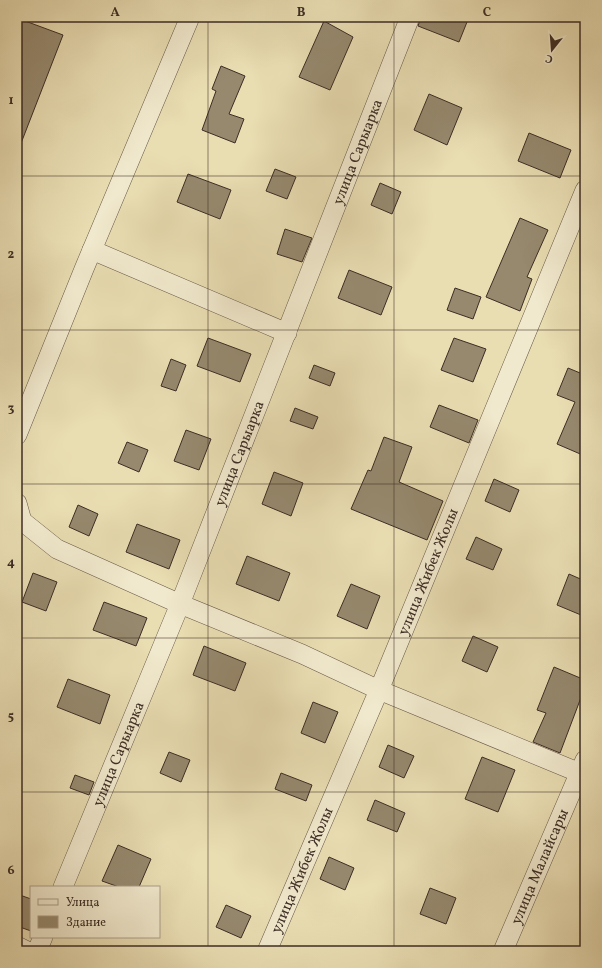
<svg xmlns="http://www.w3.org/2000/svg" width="602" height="968" viewBox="0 0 602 968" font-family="Vollkorn,serif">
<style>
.building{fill:#96896e;stroke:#3c2d25}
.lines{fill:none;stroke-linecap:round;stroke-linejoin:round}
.street-casing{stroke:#675948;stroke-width:20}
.street{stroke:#f1e9cd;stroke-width:19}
.grid{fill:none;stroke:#3c2d25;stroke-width:1;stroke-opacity:0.55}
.labels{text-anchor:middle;stroke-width:3;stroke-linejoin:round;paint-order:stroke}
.street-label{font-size:15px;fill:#3c2d25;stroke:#f1e9cd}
.neatline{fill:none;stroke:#3c2d25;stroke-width:1.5}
.grid-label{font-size:13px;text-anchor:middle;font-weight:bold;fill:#3c2d25}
</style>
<rect width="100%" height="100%" fill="#e9ddb2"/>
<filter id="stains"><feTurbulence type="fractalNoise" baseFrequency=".005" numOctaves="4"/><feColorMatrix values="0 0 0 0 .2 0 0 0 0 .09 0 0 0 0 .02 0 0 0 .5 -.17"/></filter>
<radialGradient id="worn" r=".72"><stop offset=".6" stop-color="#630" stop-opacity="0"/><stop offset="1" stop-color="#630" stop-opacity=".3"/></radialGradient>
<path class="building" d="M 421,17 L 469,17 L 459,42 L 418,26 Z
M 17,18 L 63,35 L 18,151 L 17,151 Z
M 324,21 L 353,37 L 330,90 L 299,77 Z
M 221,66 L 245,76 L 229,114 L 244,119 L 235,143 L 202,130 L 216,91 L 212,89 Z
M 429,94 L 462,108 L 447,145 L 414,130 Z
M 529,133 L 571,150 L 560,178 L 518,161 Z
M 275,169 L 296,177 L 287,199 L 266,191 Z
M 188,174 L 231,190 L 220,219 L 177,202 Z
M 380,183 L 401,192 L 392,214 L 371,205 Z
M 520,218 L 548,230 L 527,277 L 532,279 L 520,311 L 486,297 Z
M 285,229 L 312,238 L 302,262 L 277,254 Z
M 349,270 L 392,287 L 381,315 L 338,298 Z
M 455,288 L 481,297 L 473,319 L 447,310 Z
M 208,338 L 251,354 L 240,382 L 197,366 Z
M 454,338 L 486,349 L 473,382 L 441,370 Z
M 171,359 L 186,365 L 176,391 L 161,386 Z
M 314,365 L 335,373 L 330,386 L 309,378 Z
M 568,368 L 585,375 L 585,456 L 557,444 L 575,402 L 557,395 Z
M 439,405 L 478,420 L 469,443 L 430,427 Z
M 295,408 L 318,417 L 313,429 L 290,421 Z
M 186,430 L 211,439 L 199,470 L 174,461 Z
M 384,437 L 412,447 L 399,482 L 443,501 L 427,540 L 351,509 L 368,470 L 371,471 Z
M 127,442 L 148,450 L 139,472 L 118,463 Z
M 274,472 L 303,483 L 291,516 L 262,504 Z
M 494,479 L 519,490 L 510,512 L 485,501 Z
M 78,505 L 98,514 L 89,536 L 69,527 Z
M 137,524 L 180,540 L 169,569 L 126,552 Z
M 476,537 L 502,549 L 493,570 L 466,559 Z
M 247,556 L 290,573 L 279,601 L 236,584 Z
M 33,573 L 57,582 L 46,611 L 22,602 Z
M 569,574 L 585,581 L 585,605 L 581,615 L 557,605 Z
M 351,584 L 380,596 L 367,629 L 337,616 Z
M 104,602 L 147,618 L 136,646 L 93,630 Z
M 473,636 L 498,647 L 487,672 L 462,661 Z
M 204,646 L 246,663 L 235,691 L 193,675 Z
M 554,667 L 585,680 L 585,687 L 560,753 L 533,742 L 546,713 L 537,710 Z
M 68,679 L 110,695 L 100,724 L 57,707 Z
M 313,702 L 338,712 L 325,743 L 301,733 Z
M 388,745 L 414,756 L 404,778 L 379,767 Z
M 169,752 L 190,760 L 181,782 L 160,773 Z
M 482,757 L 515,770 L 498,812 L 465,799 Z
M 281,773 L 312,785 L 306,801 L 275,789 Z
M 75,775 L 94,782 L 89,795 L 70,788 Z
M 375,800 L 405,813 L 397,832 L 367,820 Z
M 118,845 L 151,859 L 139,887 L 119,887 L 102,881 Z
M 329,857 L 354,868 L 345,890 L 320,879 Z
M 430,888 L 456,898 L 446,924 L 420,914 Z
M 17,894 L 31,899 L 31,931 L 17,926 Z
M 226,905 L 251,916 L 241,938 L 216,927 Z"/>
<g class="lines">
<g class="street-casing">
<g id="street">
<path d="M 92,250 L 287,333"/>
<path d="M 17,435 L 84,269 L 190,17"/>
<path d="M 17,503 L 22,521 L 57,549 L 180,604 L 302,654 L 379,690 L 580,773"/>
<path id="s1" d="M 63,887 L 180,604 L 410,17"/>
<path d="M 17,946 L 27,951"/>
<path d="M 37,951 L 43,937"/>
<path id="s2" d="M 267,951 L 379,690 L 585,190"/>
<path id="s3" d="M 503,951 L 585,760"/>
</g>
</g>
<use href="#street" class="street"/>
</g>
<path class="grid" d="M 208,17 L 208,951M 394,17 L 394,951M 17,176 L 585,176M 17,330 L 585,330M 17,484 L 585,484M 17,638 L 585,638M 17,792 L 585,792"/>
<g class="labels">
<g class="street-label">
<text dy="5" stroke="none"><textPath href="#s1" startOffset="792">улица Сарыарка</textPath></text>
<text dy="5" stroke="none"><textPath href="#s1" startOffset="468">улица Сарыарка</textPath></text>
<text dy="5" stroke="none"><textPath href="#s2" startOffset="412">улица Жибек Жолы</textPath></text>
<text dy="5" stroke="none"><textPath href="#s1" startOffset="144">улица Сарыарка</textPath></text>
<text dy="5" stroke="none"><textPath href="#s3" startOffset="92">улица Малайсары</textPath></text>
<text dy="5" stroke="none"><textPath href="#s2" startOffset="88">улица Жибек Жолы</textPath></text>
</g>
</g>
<rect width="602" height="968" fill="none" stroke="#e9ddb2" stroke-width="44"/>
<rect x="30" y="886" width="130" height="52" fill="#f1e9cd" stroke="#a99e8a"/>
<rect x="38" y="899" width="20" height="6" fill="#f1e9cd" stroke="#a99e8a"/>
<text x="66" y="906" font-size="12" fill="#3c2d25">Улица</text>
<rect x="38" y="916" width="20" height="12" fill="#96896e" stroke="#a99e8a"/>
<text x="66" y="926" font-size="12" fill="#3c2d25">Здание</text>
<g transform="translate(552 50) rotate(197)" stroke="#f1e9cd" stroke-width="3" paint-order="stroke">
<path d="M0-3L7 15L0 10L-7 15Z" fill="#3c2d25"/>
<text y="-6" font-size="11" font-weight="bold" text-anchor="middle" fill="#3c2d25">С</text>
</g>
<rect x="22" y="22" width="558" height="924" class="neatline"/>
<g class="grid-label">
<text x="115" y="16">A</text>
<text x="301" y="16">B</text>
<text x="487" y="16">C</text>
<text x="11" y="104">1</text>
<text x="11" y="258">2</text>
<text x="11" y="412">3</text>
<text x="11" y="566">4</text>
<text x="11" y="720">5</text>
<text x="11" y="874">6</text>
</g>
<rect width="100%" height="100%" filter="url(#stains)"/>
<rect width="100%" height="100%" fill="url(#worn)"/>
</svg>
